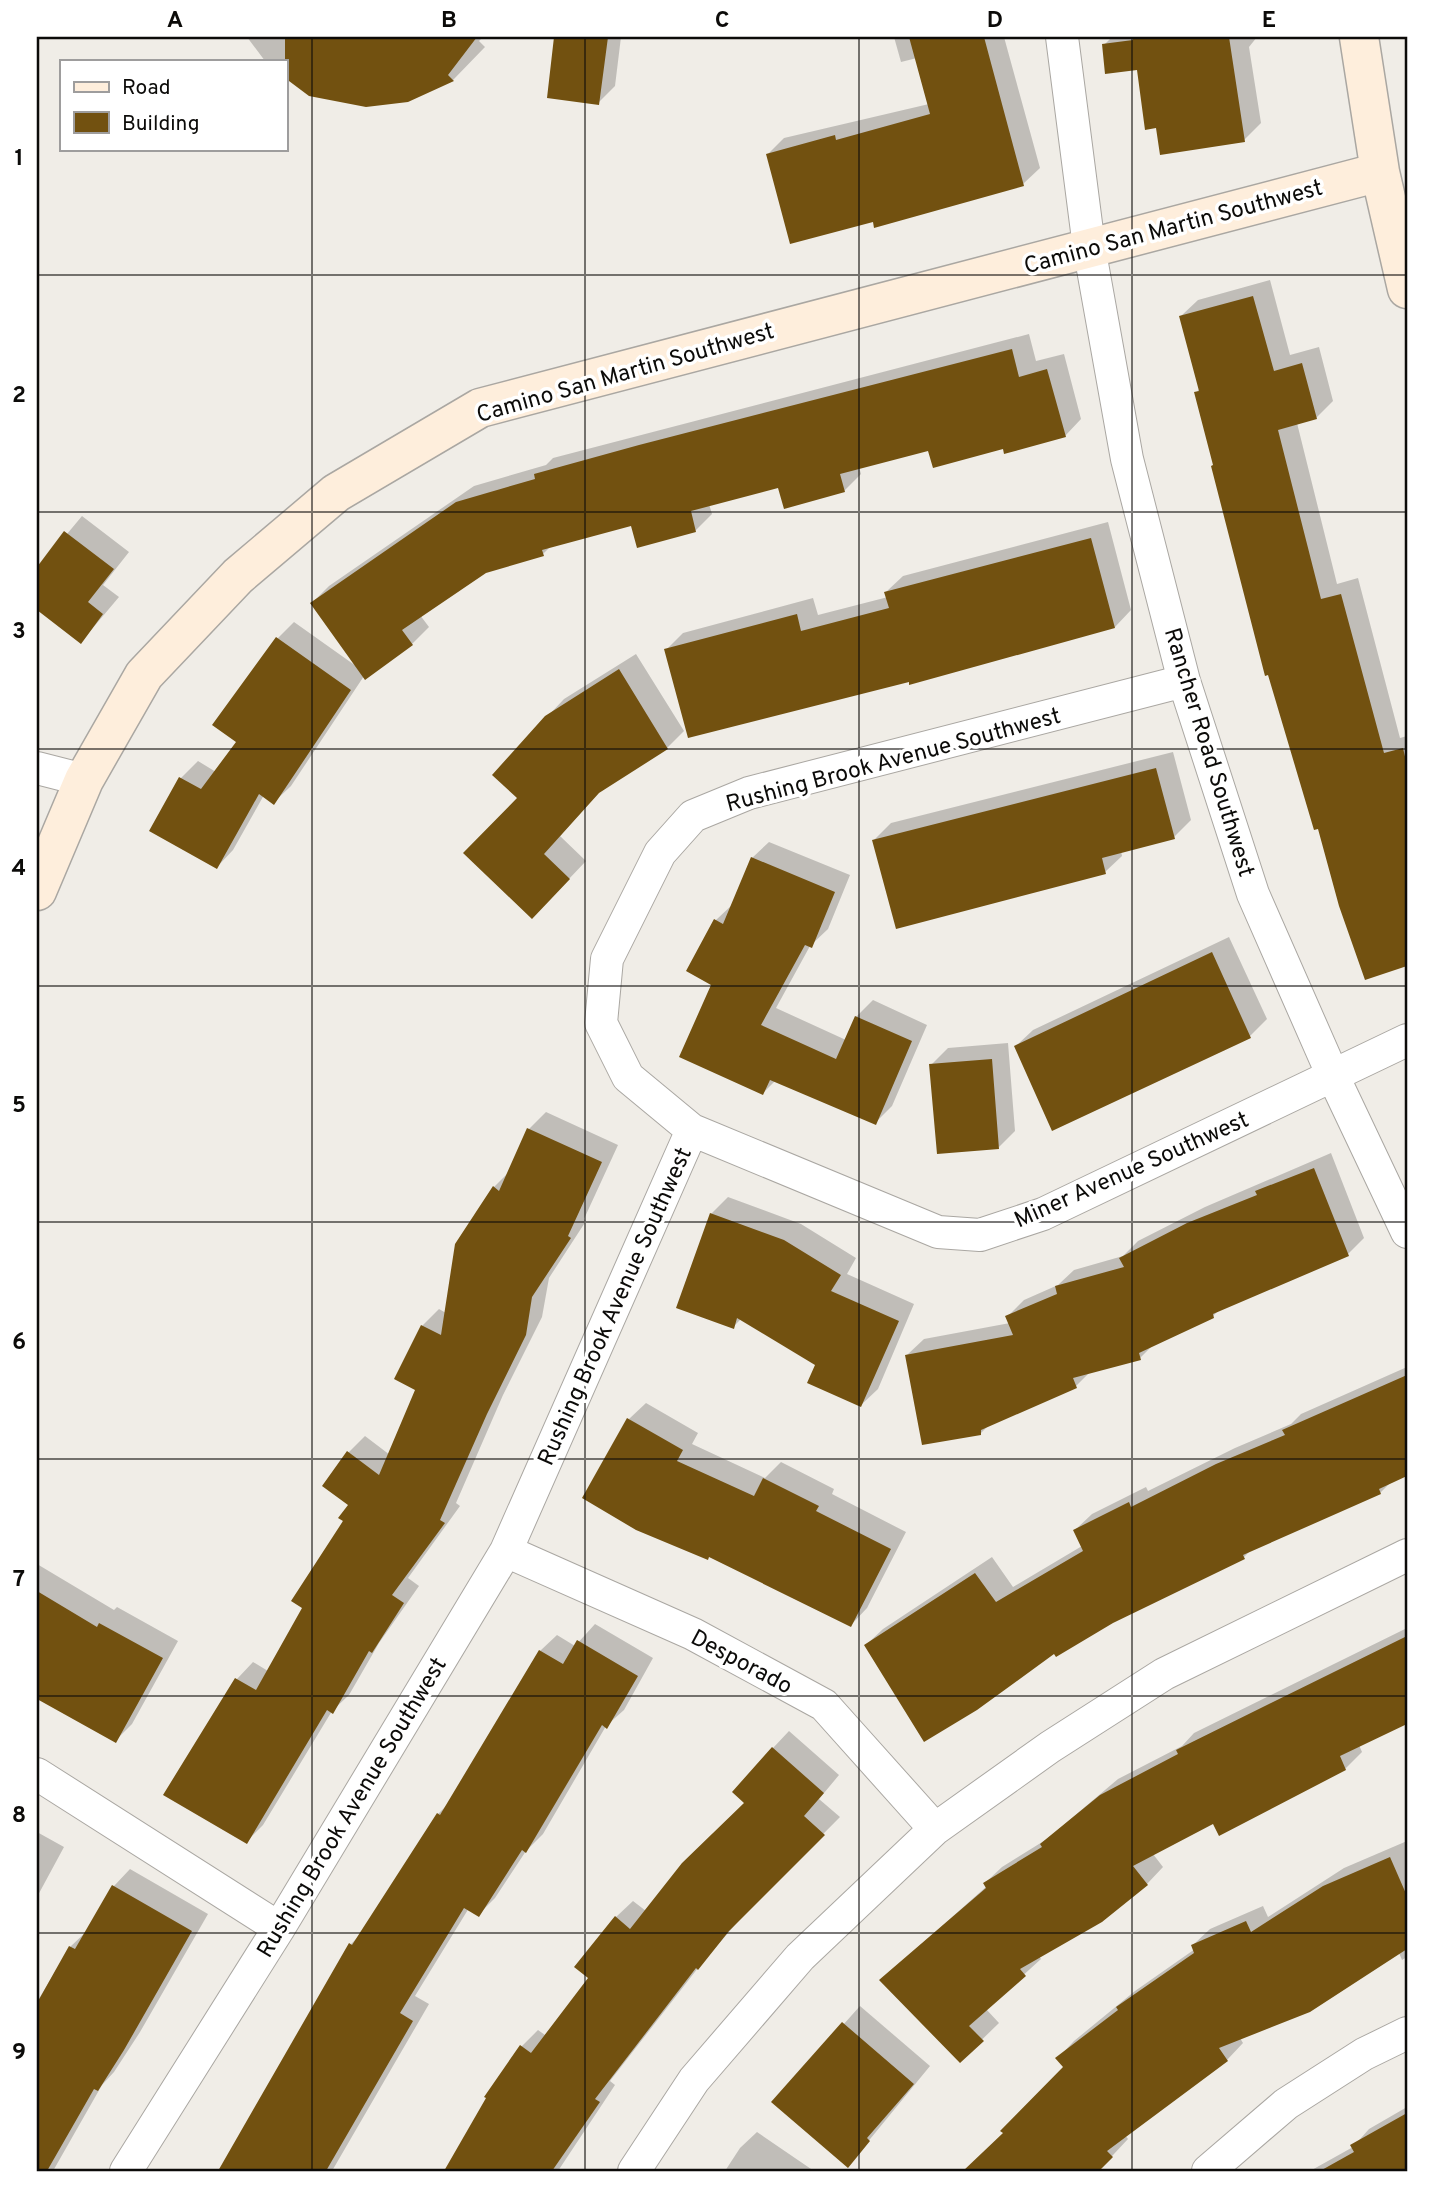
<svg xmlns="http://www.w3.org/2000/svg" width="1444" height="2208" viewBox="0 0 1444 2208" font-family="Overpass,sans-serif">
<style>
.shadow{fill:#0003}
.building{fill:#725110}
.lines{fill:none;stroke-linecap:round;stroke-linejoin:round}
.street-casing{stroke:#aaa7a2;stroke-width:34}
.secondary-casing{stroke:#aaa7a2;stroke-width:41}
.street{stroke:#fff;stroke-width:32}
.secondary{stroke:#feeedc;stroke-width:38}
.grid{fill:none;stroke:#0c0b09;stroke-width:2;stroke-opacity:0.55}
.labels{text-anchor:middle;stroke-width:7;stroke-linejoin:round;paint-order:stroke}
.street-label{font-size:23px;fill:#0c0b09;stroke:#fff}
.neatline{fill:none;stroke:#0c0b09;stroke-width:2.5}
.grid-label{font-size:23px;text-anchor:middle;font-weight:bold;fill:#0c0b09}
</style>
<rect width="100%" height="100%" fill="#f0ede7"/>
<path class="shadow" d="M 247,37 L 483,37 L 479,41 L 485,47 L 453,80 L 408,100 L 285,61 L 265,61 Z
M 556,37 L 621,37 L 615,86 L 598,103 L 549,96 Z
M 894,37 L 1004,37 L 1040,168 L 1023,184 L 874,220 L 768,154 L 784,138 L 929,104 L 917,58 L 901,62 Z
M 1112,37 L 1257,37 L 1249,47 L 1261,123 L 1244,140 L 1157,126 L 1138,68 L 1104,45 Z
M 1270,280 L 1290,355 L 1319,347 L 1333,401 L 1316,418 L 1297,423 L 1337,584 L 1358,578 L 1400,738 L 1407,736 L 1407,964 L 1366,977 L 1196,393 L 1200,388 L 1181,316 L 1198,300 Z
M 1029,334 L 1036,361 L 1064,354 L 1081,419 L 1065,436 L 1004,447 L 929,448 L 859,467 L 861,474 L 844,491 L 779,486 L 709,504 L 712,514 L 695,531 L 633,524 L 551,546 L 543,554 L 485,571 L 420,615 L 429,627 L 412,644 L 364,676 L 291,786 L 274,802 L 264,795 L 233,850 L 217,867 L 152,830 L 181,778 L 198,761 L 216,772 L 238,742 L 277,639 L 294,622 L 356,666 L 312,603 L 329,586 L 474,486 L 546,465 L 553,458 Z
M 82,516 L 129,552 L 103,585 L 119,597 L 81,642 L 37,608 L 37,570 Z
M 1108,522 L 1131,610 L 1115,627 L 666,650 L 683,633 L 813,598 L 818,615 L 888,597 L 886,592 L 903,576 Z
M 636,654 L 684,731 L 667,748 L 602,789 L 560,836 L 586,861 L 549,900 L 519,798 L 547,717 L 564,699 Z
M 1173,752 L 1191,820 L 1174,837 L 1121,851 L 1122,856 L 1105,872 L 874,840 L 891,823 Z
M 769,842 L 850,875 L 828,929 L 810,946 L 776,1008 L 846,1040 L 856,1017 L 873,1000 L 927,1025 L 892,1106 L 875,1123 L 776,1080 L 763,1093 L 713,985 L 716,920 L 733,904 L 752,858 Z
M 1229,937 L 1267,1019 L 1250,1036 L 1053,1128 L 1016,1046 L 1033,1030 Z
M 1008,1043 L 1015,1131 L 999,1147 L 931,1065 L 948,1048 Z
M 546,1112 L 618,1145 L 584,1219 L 586,1221 L 549,1278 L 542,1317 L 503,1395 L 456,1503 L 460,1506 L 408,1578 L 419,1586 L 379,1643 L 349,1695 L 332,1711 L 263,1825 L 246,1842 L 237,1679 L 253,1662 L 268,1671 L 304,1607 L 350,1505 L 348,1453 L 365,1436 L 390,1455 L 417,1389 L 422,1326 L 439,1309 L 446,1313 L 494,1187 L 510,1171 L 529,1129 Z
M 1331,1153 L 1364,1238 L 1348,1254 L 1220,1309 L 1213,1316 L 1154,1344 L 1140,1358 L 1091,1371 L 1076,1386 L 989,1425 L 981,1433 L 907,1355 L 924,1339 L 1010,1323 L 1007,1317 L 1024,1300 L 1058,1285 L 1074,1270 L 1123,1256 L 1138,1241 L 1205,1207 Z
M 728,1197 L 801,1224 L 856,1258 L 847,1274 L 914,1304 L 878,1389 L 861,1405 L 817,1364 L 741,1319 L 733,1327 L 711,1214 Z
M 1407,1367 L 1407,1474 L 1392,1481 L 1380,1493 L 1251,1550 L 1244,1557 L 1055,1651 L 866,1645 L 883,1629 L 992,1557 L 1013,1587 L 1082,1546 L 1075,1530 L 1092,1514 L 1146,1487 L 1148,1491 L 1235,1448 L 1291,1424 L 1301,1414 Z
M 646,1403 L 698,1433 L 692,1444 L 765,1478 L 781,1462 L 834,1489 L 832,1494 L 906,1532 L 867,1608 L 851,1625 L 629,1419 Z
M 37,1564 L 114,1610 L 117,1607 L 178,1641 L 132,1724 L 115,1741 L 37,1695 Z
M 595,1624 L 653,1658 L 624,1710 L 606,1726 L 543,1834 L 526,1851 L 495,1898 L 478,1915 L 469,1908 L 415,1996 L 429,2004 L 332,2171 L 220,2171 L 351,1944 L 362,1933 L 438,1814 L 450,1802 L 540,1651 L 557,1635 L 575,1646 Z
M 1407,1628 L 1407,1722 L 1359,1745 L 1362,1752 L 1345,1769 L 1214,1822 L 1153,1854 L 1163,1867 L 1147,1884 L 1039,1956 L 1041,1959 L 986,2009 L 999,2023 L 960,2061 L 881,1980 L 987,1886 L 985,1883 L 1002,1867 L 1047,1839 L 1118,1779 L 1182,1746 L 1194,1733 Z
M 789,1731 L 839,1775 L 819,1799 L 840,1817 L 746,1912 L 698,1968 L 610,2081 L 615,2085 L 558,2171 L 446,2171 L 521,2047 L 538,2030 L 545,2035 L 590,1978 L 616,1917 L 633,1901 L 646,1911 L 746,1803 L 773,1748 Z
M 37,1832 L 64,1847 L 37,1897 Z
M 1407,1841 L 1407,1957 L 1402,1960 L 1399,1953 L 1240,2038 L 1243,2043 L 1227,2060 L 1125,2135 L 1128,2139 L 1098,2171 L 964,2171 L 1005,2133 L 1065,2067 L 1058,2058 L 1074,2041 L 1135,1991 L 1195,1949 L 1193,1945 L 1210,1929 L 1263,1906 L 1268,1917 L 1344,1868 Z
M 130,1869 L 208,1914 L 140,2032 L 114,2072 L 102,2085 L 53,2171 L 37,2171 L 37,2002 L 70,1947 L 87,1931 L 114,1886 Z
M 860,2006 L 930,2066 L 848,2166 L 774,2102 Z
M 1407,2107 L 1407,2171 L 1310,2171 L 1353,2147 L 1369,2129 Z
M 757,2132 L 814,2171 L 725,2171 L 740,2148 Z"/>
<path class="building" d="M 285,37 L 477,37 L 448,75 L 454,81 L 408,102 L 366,107 L 309,96 L 285,78 Z
M 554,37 L 608,37 L 599,105 L 547,98 Z
M 909,37 L 984,37 L 1024,186 L 874,228 L 873,222 L 790,244 L 766,154 L 835,135 L 836,140 L 930,114 Z
M 1133,37 L 1229,37 L 1245,142 L 1160,155 L 1156,128 L 1145,130 L 1137,70 L 1105,74 L 1102,44 L 1133,40 Z
M 1253,296 L 1274,371 L 1302,363 L 1317,419 L 1278,430 L 1321,599 L 1341,594 L 1384,753 L 1403,748 L 1407,765 L 1407,966 L 1365,980 L 1339,906 L 1318,829 L 1314,830 L 1268,675 L 1265,676 L 1211,466 L 1213,465 L 1194,392 L 1199,391 L 1179,316 Z
M 1012,349 L 1019,377 L 1047,369 L 1066,437 L 1004,454 L 1003,449 L 933,468 L 928,451 L 840,474 L 845,492 L 784,509 L 778,488 L 691,511 L 696,532 L 637,548 L 631,526 L 542,550 L 544,556 L 486,573 L 402,630 L 413,645 L 365,680 L 310,603 L 456,502 L 535,479 L 534,474 L 639,445 Z
M 64,531 L 114,569 L 88,602 L 103,614 L 81,644 L 37,610 L 37,567 Z
M 1091,538 L 1115,628 L 909,685 L 909,682 L 688,738 L 664,649 L 797,614 L 801,631 L 889,608 L 884,592 Z
M 276,637 L 351,690 L 274,805 L 259,794 L 217,869 L 149,831 L 179,777 L 201,789 L 236,742 L 212,725 Z
M 619,669 L 668,749 L 599,793 L 544,854 L 570,879 L 532,919 L 463,853 L 517,798 L 492,775 L 545,716 Z
M 1156,768 L 1175,839 L 1102,858 L 1106,874 L 896,929 L 872,840 Z
M 751,857 L 835,892 L 812,948 L 805,945 L 761,1025 L 836,1059 L 855,1016 L 912,1041 L 876,1125 L 770,1080 L 763,1095 L 679,1057 L 711,985 L 686,971 L 714,919 L 723,924 Z
M 1212,952 L 1251,1038 L 1052,1131 L 1014,1046 Z
M 992,1059 L 999,1149 L 937,1154 L 929,1064 Z
M 527,1128 L 602,1162 L 568,1236 L 571,1238 L 532,1297 L 526,1335 L 487,1414 L 440,1520 L 445,1523 L 392,1595 L 404,1603 L 372,1653 L 369,1651 L 333,1714 L 327,1710 L 247,1844 L 163,1795 L 235,1678 L 256,1690 L 302,1608 L 291,1601 L 343,1521 L 338,1518 L 348,1505 L 322,1486 L 347,1451 L 379,1475 L 415,1390 L 394,1379 L 421,1325 L 441,1335 L 455,1244 L 493,1186 L 499,1191 Z
M 1314,1168 L 1349,1256 L 1213,1314 L 1214,1318 L 1139,1353 L 1141,1360 L 1073,1378 L 1077,1388 L 981,1430 L 981,1435 L 922,1445 L 905,1355 L 1013,1335 L 1005,1316 L 1057,1294 L 1055,1286 L 1124,1267 L 1119,1258 L 1187,1223 L 1257,1195 L 1255,1191 Z
M 710,1213 L 784,1240 L 841,1275 L 831,1291 L 899,1321 L 861,1407 L 807,1383 L 815,1365 L 737,1318 L 734,1329 L 676,1308 Z
M 1407,1375 L 1407,1476 L 1379,1489 L 1381,1494 L 1243,1555 L 1245,1559 L 1113,1623 L 1056,1657 L 1054,1654 L 977,1710 L 924,1742 L 864,1645 L 975,1573 L 996,1602 L 1083,1551 L 1073,1530 L 1129,1502 L 1131,1507 L 1216,1464 L 1285,1435 L 1282,1430 Z
M 627,1418 L 683,1450 L 677,1461 L 754,1496 L 763,1478 L 819,1506 L 816,1511 L 891,1549 L 851,1627 L 709,1557 L 708,1560 L 636,1530 L 582,1498 Z
M 37,1591 L 97,1627 L 99,1623 L 163,1658 L 116,1743 L 37,1699 Z
M 1407,1636 L 1407,1724 L 1340,1756 L 1346,1770 L 1219,1836 L 1213,1824 L 1133,1866 L 1148,1885 L 1102,1922 L 1020,1969 L 1026,1976 L 969,2026 L 984,2041 L 960,2063 L 879,1980 L 986,1888 L 983,1883 L 1042,1847 L 1040,1844 L 1100,1795 L 1178,1754 L 1176,1750 Z
M 577,1640 L 638,1676 L 607,1729 L 602,1725 L 526,1853 L 522,1850 L 479,1917 L 464,1908 L 400,2013 L 413,2021 L 326,2171 L 218,2171 L 349,1943 L 352,1945 L 437,1813 L 440,1815 L 539,1650 L 563,1664 Z
M 772,1747 L 824,1793 L 804,1816 L 825,1835 L 729,1931 L 698,1970 L 696,1968 L 595,2099 L 600,2102 L 552,2171 L 444,2171 L 486,2098 L 484,2097 L 520,2045 L 531,2053 L 588,1978 L 574,1967 L 615,1916 L 630,1929 L 682,1863 L 744,1803 L 732,1792 Z
M 1390,1857 L 1407,1896 L 1407,1949 L 1310,2012 L 1219,2048 L 1228,2061 L 1107,2151 L 1113,2157 L 1099,2171 L 963,2171 L 1003,2133 L 1000,2131 L 1063,2067 L 1055,2058 L 1118,2010 L 1116,2007 L 1194,1953 L 1191,1945 L 1246,1921 L 1251,1932 L 1323,1886 Z
M 112,1885 L 192,1931 L 124,2050 L 98,2091 L 94,2089 L 47,2171 L 37,2171 L 37,2003 L 69,1946 L 75,1949 Z
M 842,2022 L 914,2084 L 867,2138 L 870,2141 L 848,2168 L 771,2102 Z
M 1407,2113 L 1407,2171 L 1320,2171 L 1354,2152 L 1350,2145 Z"/>
<g class="lines">
<g class="street-casing">
<path id="street" d="M 1062,37 L 1089,247 L 1127,459 L 1184,681 L 1253,894 L 1333,1076 L 1407,1232
M 37,768 L 84,780
M 692,1130 L 938,1232 L 980,1235 L 1043,1214 L 1407,1040
M 506,1551 L 693,1634 L 824,1705 L 935,1829
M 37,1774 L 279,1928
M 126,2171 L 279,1928 L 506,1551 L 692,1130 L 628,1077 L 601,1023 L 607,959 L 660,853 L 693,816 L 749,793 L 1184,681
M 634,2171 L 694,2080 L 800,1957 L 935,1829 L 1050,1747 L 1164,1674 L 1407,1555
M 1208,2171 L 1286,2104 L 1364,2054 L 1407,2033"/>
</g>
<g class="secondary-casing">
<path id="secondary" d="M 1359,37 L 1380,172 L 1407,289
M 37,891 L 84,780 L 144,675 L 238,576 L 336,493 L 480,408 L 1380,172"/>
</g>
<use href="#street" class="street"/>
<use href="#secondary" class="secondary"/>
</g>
<path class="grid" d="M 312,37 L 312,2171M 585,37 L 585,2171M 859,37 L 859,2171M 1132,37 L 1132,2171M 37,275 L 1407,275M 37,512 L 1407,512M 37,749 L 1407,749M 37,986 L 1407,986M 37,1222 L 1407,1222M 37,1459 L 1407,1459M 37,1696 L 1407,1696M 37,1933 L 1407,1933"/>
<g class="labels">
<g class="street-label">
<text transform="translate(1173 226) rotate(-15)" y="8">Camino San Martin Southwest</text>
<text transform="translate(625 372) rotate(-16)" y="8">Camino San Martin Southwest</text>
<text transform="translate(1210 752) rotate(73)" y="8">Rancher Road Southwest</text>
<text transform="translate(893 759) rotate(-15)" y="8">Rushing Brook Avenue Southwest</text>
<text transform="translate(1131 1169) rotate(-24)" y="8">Miner Avenue Southwest</text>
<text transform="translate(614 1306) rotate(-66)" y="8">Rushing Brook Avenue Southwest</text>
<text transform="translate(742 1661) rotate(28)" y="8">Desporado</text>
<text transform="translate(351 1807) rotate(-59)" y="8">Rushing Brook Avenue Southwest</text>
</g>
</g>
<rect width="1444" height="2208" fill="none" stroke="#ffffff" stroke-width="77"/>
<rect x="60" y="60" width="228" height="91" fill="#ffffff" stroke="#9e9d9d" stroke-width="2"/>
<rect x="74" y="82" width="35" height="10" fill="#feeedc" stroke="#9e9d9d" stroke-width="2"/>
<text x="122" y="94" font-size="21" fill="#0c0b09">Road</text>
<rect x="74" y="112" width="35" height="21" fill="#725110" stroke="#9e9d9d" stroke-width="2"/>
<text x="122" y="130" font-size="21" fill="#0c0b09">Building</text>
<rect x="38" y="38" width="1368" height="2132" class="neatline"/>
<g class="grid-label">
<text x="175" y="27">A</text>
<text x="449" y="27">B</text>
<text x="722" y="27">C</text>
<text x="995" y="27">D</text>
<text x="1269" y="27">E</text>
<text x="19" y="165">1</text>
<text x="19" y="402">2</text>
<text x="19" y="638">3</text>
<text x="19" y="875">4</text>
<text x="19" y="1112">5</text>
<text x="19" y="1349">6</text>
<text x="19" y="1586">7</text>
<text x="19" y="1822">8</text>
<text x="19" y="2059">9</text>
</g>
</svg>
